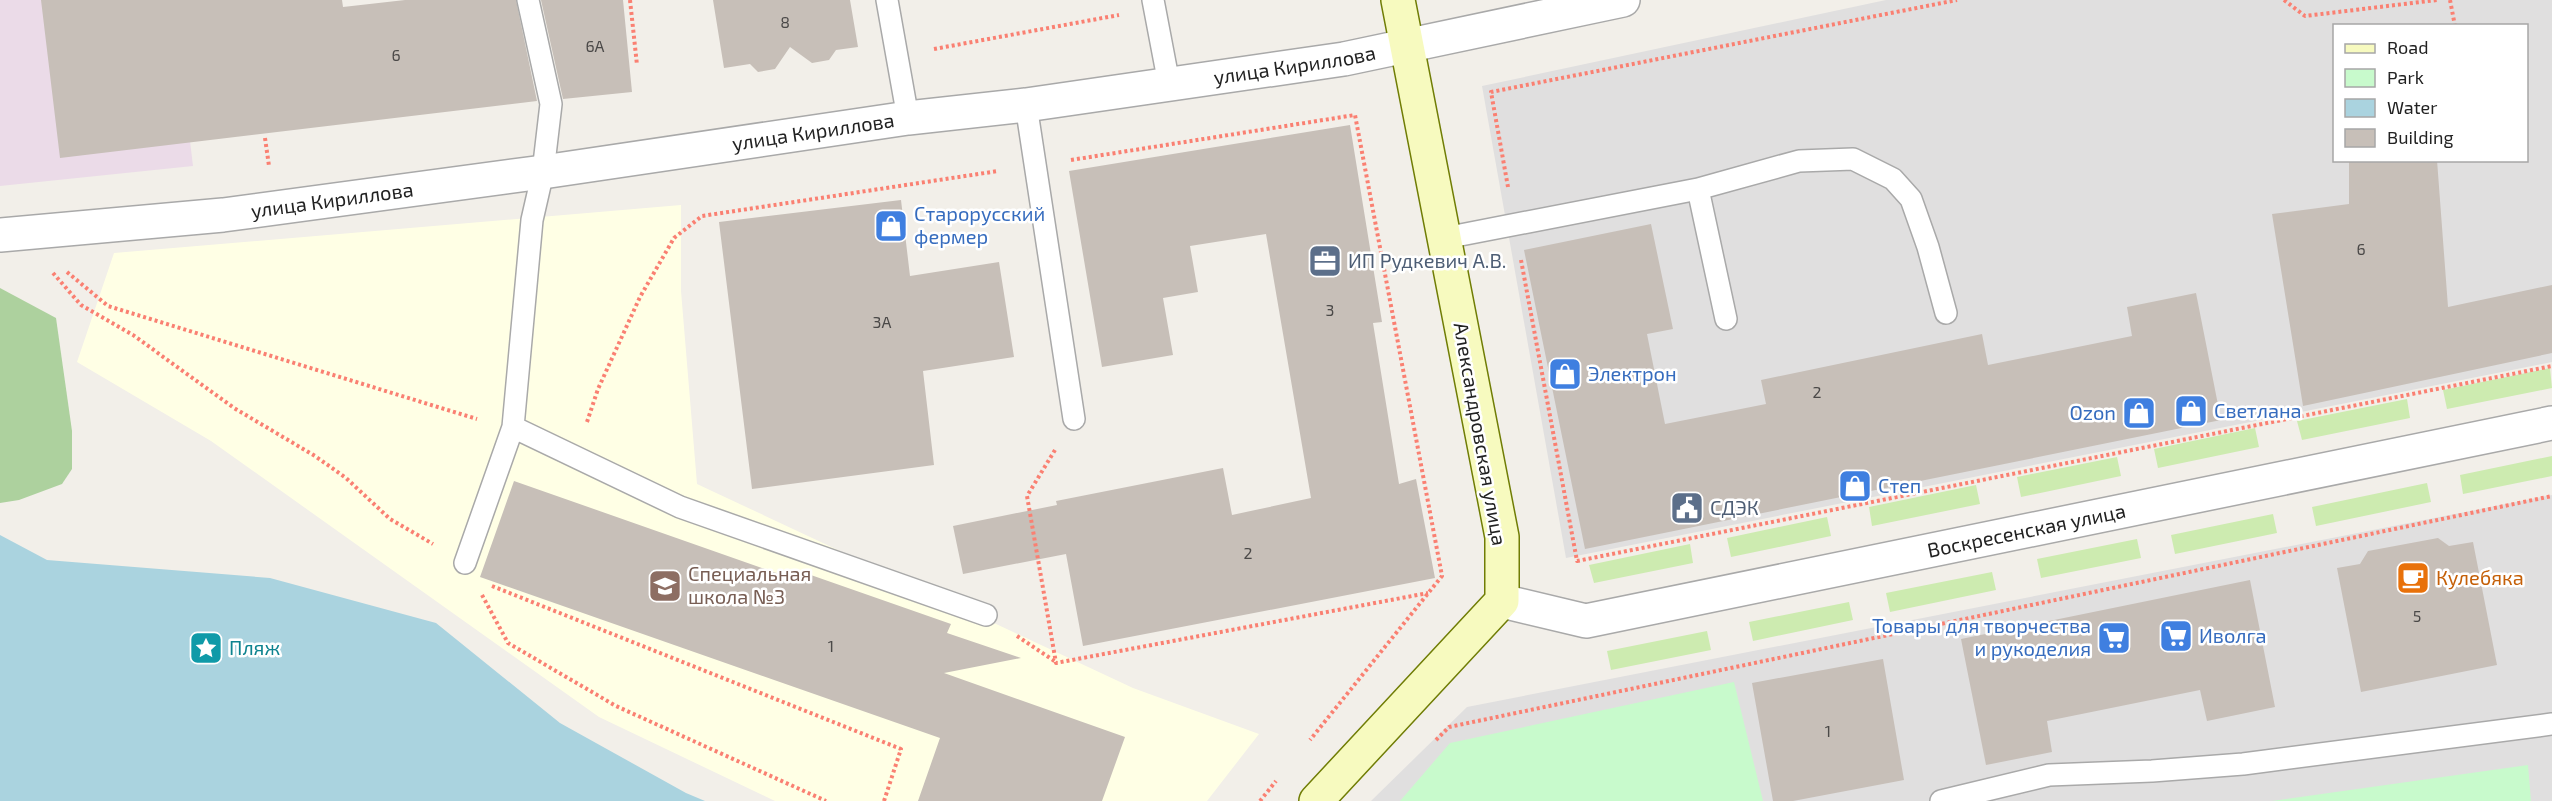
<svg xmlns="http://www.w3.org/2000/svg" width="2552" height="801" viewBox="0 0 2552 801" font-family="'Exo 2',sans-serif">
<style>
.residential{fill:#e0dfdf;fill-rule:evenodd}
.industrial{fill:#ebdbe8}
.education{fill:#ffffe5}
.grass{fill:#cdebb0}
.forest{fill:#add19e}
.park{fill:#c8facc}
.water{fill:#aad3df}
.building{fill:#c7bfb8}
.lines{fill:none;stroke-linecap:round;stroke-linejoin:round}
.lane-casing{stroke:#a9a9a9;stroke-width:24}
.street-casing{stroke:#a9a9a9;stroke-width:36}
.secondary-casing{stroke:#707d05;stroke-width:36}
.path{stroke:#fa8072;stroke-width:4;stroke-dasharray:3 3;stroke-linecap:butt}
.lane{stroke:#fff;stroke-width:21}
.street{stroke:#fff;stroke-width:33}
.secondary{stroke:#f7fabf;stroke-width:33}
.labels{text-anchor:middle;stroke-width:5;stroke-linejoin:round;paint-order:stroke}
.number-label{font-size:16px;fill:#4b4948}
.street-label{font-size:20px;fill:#222;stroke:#fff}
.shop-label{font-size:20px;fill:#366cbe;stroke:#fff;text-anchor:start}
.service-label{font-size:20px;fill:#4e5e75;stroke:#fff;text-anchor:start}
.education-label{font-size:20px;fill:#785e54;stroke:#fff;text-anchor:start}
.food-label{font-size:20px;fill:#c56008;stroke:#fff;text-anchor:start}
.culture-label{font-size:20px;fill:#0d838f;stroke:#fff;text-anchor:start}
</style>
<rect width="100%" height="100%" fill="#f2efe9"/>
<path class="residential" d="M 1886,0 L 2552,0 L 2552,362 L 1566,558 L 1482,86 ZM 2334,26 L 2526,26 L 2526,160 L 2334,160 Z
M 2552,495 L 2552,801 L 1371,801 L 1467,707 Z"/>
<path class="industrial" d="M 0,0 L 173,0 L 193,166 L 0,186 Z"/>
<path class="education" d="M 681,205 L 681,291 L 697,484 L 1133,688 L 1259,734 L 1207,801 L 775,801 L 599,717 L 211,441 L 77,362 L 114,253 Z"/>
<path class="grass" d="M 2550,368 L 2552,388 L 2447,409 L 2443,390 Z
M 2407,399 L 2410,418 L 2302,440 L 2297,421 Z
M 2255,428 L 2259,447 L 2158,468 L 2154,449 Z
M 2552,456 L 2552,476 L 2463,494 L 2460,475 Z
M 2117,457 L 2121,476 L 2021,497 L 2017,477 Z
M 2427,483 L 2431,502 L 2316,526 L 2312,507 Z
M 1976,485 L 1980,504 L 1872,526 L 1869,507 Z
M 2273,514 L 2277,533 L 2175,554 L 2171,535 Z
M 1827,517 L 1831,536 L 1731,557 L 1727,538 Z
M 2137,539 L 2141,558 L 2041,578 L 2037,559 Z
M 1690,544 L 1693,563 L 1594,583 L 1589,565 Z
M 1992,572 L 1996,590 L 1890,612 L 1886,593 Z
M 1849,602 L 1853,620 L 1753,641 L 1749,622 Z
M 1707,631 L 1711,650 L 1611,670 L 1607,651 Z"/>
<path class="forest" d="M 0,288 L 56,318 L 72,431 L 72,469 L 62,484 L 19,500 L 0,503 Z"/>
<path class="park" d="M 1734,682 L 1763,801 L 1400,801 L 1450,743 Z
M 2528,765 L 2531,801 L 2272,801 Z"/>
<path class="water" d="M 0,535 L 47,560 L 270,578 L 436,623 L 560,723 L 686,793 L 705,801 L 0,801 Z"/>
<path class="building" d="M 41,0 L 342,0 L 343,7 L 405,0 L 516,0 L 537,101 L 60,158 Z
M 541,0 L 623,0 L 632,92 L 563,99 Z
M 713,0 L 850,0 L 858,47 L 836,50 L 829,60 L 812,63 L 790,47 L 775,69 L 758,72 L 750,64 L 724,68 Z
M 1350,125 L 1382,322 L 1373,323 L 1399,484 L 1416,479 L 1435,578 L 1083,646 L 1066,554 L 963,574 L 953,526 L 1057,505 L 1056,501 L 1223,468 L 1232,515 L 1311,498 L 1266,234 L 1190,246 L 1198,292 L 1163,298 L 1173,355 L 1102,367 L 1069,171 Z
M 2349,160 L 2437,160 L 2448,307 L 2552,285 L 2552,353 L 2303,406 L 2272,214 L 2349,204 Z
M 901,200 L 910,276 L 999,262 L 1014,357 L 923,371 L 934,465 L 752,489 L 719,222 Z
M 1651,224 L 1673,329 L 1647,334 L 1665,424 L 1766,404 L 1761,380 L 1982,334 L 1988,365 L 2132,336 L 2127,307 L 2196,293 L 2221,420 L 1585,549 L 1524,250 Z
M 514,481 L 805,583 L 808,574 L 951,624 L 947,633 L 1021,658 L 944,673 L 1125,737 L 1102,801 L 918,801 L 940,738 L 480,577 Z
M 2438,538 L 2449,546 L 2473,542 L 2497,665 L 2361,692 L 2337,568 L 2360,564 L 2368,551 Z
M 2250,580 L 2275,707 L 2207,721 L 2200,690 L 2047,721 L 2052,752 L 1986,765 L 1961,639 Z
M 1883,659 L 1904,780 L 1793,801 L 1773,801 L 1752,683 Z"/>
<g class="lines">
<g class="lane-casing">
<path id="lane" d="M 887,0 L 908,118
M 1153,0 L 1169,84
M 1026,105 L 1074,419
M 1698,189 L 1726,319
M 1445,238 L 1698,189 L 1799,161 L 1853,159 L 1893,179 L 1911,199 L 1928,247 L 1946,313
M 513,427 L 680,507 L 986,615
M 465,563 L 513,427 L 532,220 L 543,172 L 551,104 L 528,0
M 1941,801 L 2049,775 L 2152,771 L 2243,764 L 2552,724"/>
</g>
<g class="street-casing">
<g id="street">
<path id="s1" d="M 0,235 L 223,215 L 543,172 L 908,118 L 1026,105 L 1344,59 L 1623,0"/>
<path id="s2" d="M 1502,601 L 1586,621 L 2552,423"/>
</g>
</g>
<g class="secondary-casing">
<path id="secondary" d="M 1316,801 L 1502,601 L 1502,537 L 1398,0"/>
</g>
<path class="path" d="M 630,0 L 637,65
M 2284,0 L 2305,16 L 2437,0
M 2450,0 L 2455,26
M 934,49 L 1119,15
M 265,138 L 269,166
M 1071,160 L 1355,115 L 1442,576 L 1310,740
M 1508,187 L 1491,92 L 1957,0
M 1521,260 L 1577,561 L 2552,366
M 67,272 L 108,306 L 477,419
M 53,273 L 81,305 L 133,335 L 234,408 L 315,456 L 346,478 L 390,519 L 433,544
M 587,422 L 598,389 L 640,297 L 674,238 L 702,216 L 998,171
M 1055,450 L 1027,496 L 1056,663 L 1428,593
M 492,586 L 901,749 L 884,801
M 482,595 L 508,643 L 616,706 L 826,801
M 1017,636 L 1056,662
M 1436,740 L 1449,727 L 2552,496
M 1260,801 L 1276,781"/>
<use href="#lane" class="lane"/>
<use href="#street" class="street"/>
<use href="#secondary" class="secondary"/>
</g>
<defs>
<g id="shop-square" transform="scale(1.725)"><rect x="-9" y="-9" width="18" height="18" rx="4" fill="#3f7fe0" stroke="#fff"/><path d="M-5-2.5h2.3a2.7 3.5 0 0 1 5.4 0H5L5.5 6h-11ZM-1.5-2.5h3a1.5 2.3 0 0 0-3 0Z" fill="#fff"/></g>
<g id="office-square" transform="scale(1.725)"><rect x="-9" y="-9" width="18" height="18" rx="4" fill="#5c6f8a" stroke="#fff"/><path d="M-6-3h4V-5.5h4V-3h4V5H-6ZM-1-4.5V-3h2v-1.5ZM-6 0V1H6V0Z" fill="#fff"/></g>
<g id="civic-square" transform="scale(1.725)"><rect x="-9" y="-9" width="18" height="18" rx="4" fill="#5c6f8a" stroke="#fff"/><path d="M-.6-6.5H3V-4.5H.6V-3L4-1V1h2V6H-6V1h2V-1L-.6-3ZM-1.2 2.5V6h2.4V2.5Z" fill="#fff"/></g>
<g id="cafe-square" transform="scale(1.725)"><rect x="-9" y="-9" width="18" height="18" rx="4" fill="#e8710a" stroke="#fff"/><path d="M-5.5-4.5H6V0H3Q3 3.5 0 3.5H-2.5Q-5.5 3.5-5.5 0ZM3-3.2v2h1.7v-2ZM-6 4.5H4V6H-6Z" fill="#fff"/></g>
<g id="school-square" transform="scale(1.725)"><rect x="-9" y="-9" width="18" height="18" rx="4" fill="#8d6e63" stroke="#fff"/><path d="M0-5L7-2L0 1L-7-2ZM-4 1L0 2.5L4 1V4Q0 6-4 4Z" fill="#fff"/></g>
<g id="supermarket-square" transform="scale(1.725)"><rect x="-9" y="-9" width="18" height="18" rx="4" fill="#3f7fe0" stroke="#fff"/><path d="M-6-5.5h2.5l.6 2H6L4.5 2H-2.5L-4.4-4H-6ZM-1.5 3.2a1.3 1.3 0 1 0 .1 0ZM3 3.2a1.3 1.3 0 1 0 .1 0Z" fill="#fff"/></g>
<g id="sight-square" transform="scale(1.725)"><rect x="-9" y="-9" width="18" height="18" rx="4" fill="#0f9aa8" stroke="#fff"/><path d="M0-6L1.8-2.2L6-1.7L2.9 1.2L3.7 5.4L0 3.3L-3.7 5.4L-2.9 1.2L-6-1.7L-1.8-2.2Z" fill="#fff"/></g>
</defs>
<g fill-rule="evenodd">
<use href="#shop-square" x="891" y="226"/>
<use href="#office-square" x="1325" y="261"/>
<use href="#shop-square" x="1565" y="374"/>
<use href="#shop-square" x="2191" y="411"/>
<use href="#shop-square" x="2139" y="413"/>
<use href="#shop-square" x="1855" y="486"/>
<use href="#civic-square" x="1687" y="508"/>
<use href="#cafe-square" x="2413" y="578"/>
<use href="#school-square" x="665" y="586"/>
<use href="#supermarket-square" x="2176" y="636"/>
<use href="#supermarket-square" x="2114" y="638"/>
<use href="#sight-square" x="206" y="648"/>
</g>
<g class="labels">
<g class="number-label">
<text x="785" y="28">8</text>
<text x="595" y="52">6А</text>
<text x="396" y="61">6</text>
<text x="2361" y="255">6</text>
<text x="1330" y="316">3</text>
<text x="882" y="328">3А</text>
<text x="1817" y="398">2</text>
<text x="1248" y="559">2</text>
<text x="2417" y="622">5</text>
<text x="831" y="652">1</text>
<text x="1828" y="737">1</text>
</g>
<g class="street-label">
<text dy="7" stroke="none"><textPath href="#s1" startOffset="1306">улица Кириллова</textPath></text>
<text dy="7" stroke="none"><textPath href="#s1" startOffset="820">улица Кириллова</textPath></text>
<text dy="7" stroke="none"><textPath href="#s1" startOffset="334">улица Кириллова</textPath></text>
<text transform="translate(1480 434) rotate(80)" y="7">Александровская улица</text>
<text dy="7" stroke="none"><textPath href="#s2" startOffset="536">Воскресенская улица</textPath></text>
</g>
<g class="shop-label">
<text x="914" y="221">Старорусский<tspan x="914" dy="23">фермер</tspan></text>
<text x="1588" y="381">Электрон</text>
<text x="2214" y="418">Светлана</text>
<text x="2116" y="420" text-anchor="end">Ozon</text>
<text x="1878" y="493">Степ</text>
<text x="2091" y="633" text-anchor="end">Товары для творчества<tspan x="2091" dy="23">и рукоделия</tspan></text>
<text x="2199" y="643">Иволга</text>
</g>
<g class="service-label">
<text x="1348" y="268">ИП Рудкевич А.В.</text>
<text x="1710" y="515">СДЭК</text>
</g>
<g class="education-label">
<text x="688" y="581">Специальная<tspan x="688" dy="23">школа №3</tspan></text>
</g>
<g class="food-label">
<text x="2436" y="585">Кулебяка</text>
</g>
<g class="culture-label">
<text x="229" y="655">Пляж</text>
</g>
</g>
<rect x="2333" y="24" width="195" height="138" fill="#ffffff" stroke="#a7a7a7" stroke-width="1.5"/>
<rect x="2345" y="44" width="30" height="9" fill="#f7fabf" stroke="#a7a7a7" stroke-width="1.5"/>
<text x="2387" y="54" font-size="18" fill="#222222">Road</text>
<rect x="2345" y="69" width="30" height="18" fill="#c8facc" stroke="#a7a7a7" stroke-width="1.5"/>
<text x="2387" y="84" font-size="18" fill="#222222">Park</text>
<rect x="2345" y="99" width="30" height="18" fill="#aad3df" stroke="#a7a7a7" stroke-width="1.5"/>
<text x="2387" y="114" font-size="18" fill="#222222">Water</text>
<rect x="2345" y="129" width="30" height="18" fill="#c7bfb8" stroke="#a7a7a7" stroke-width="1.5"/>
<text x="2387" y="144" font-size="18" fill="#222222">Building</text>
</svg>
